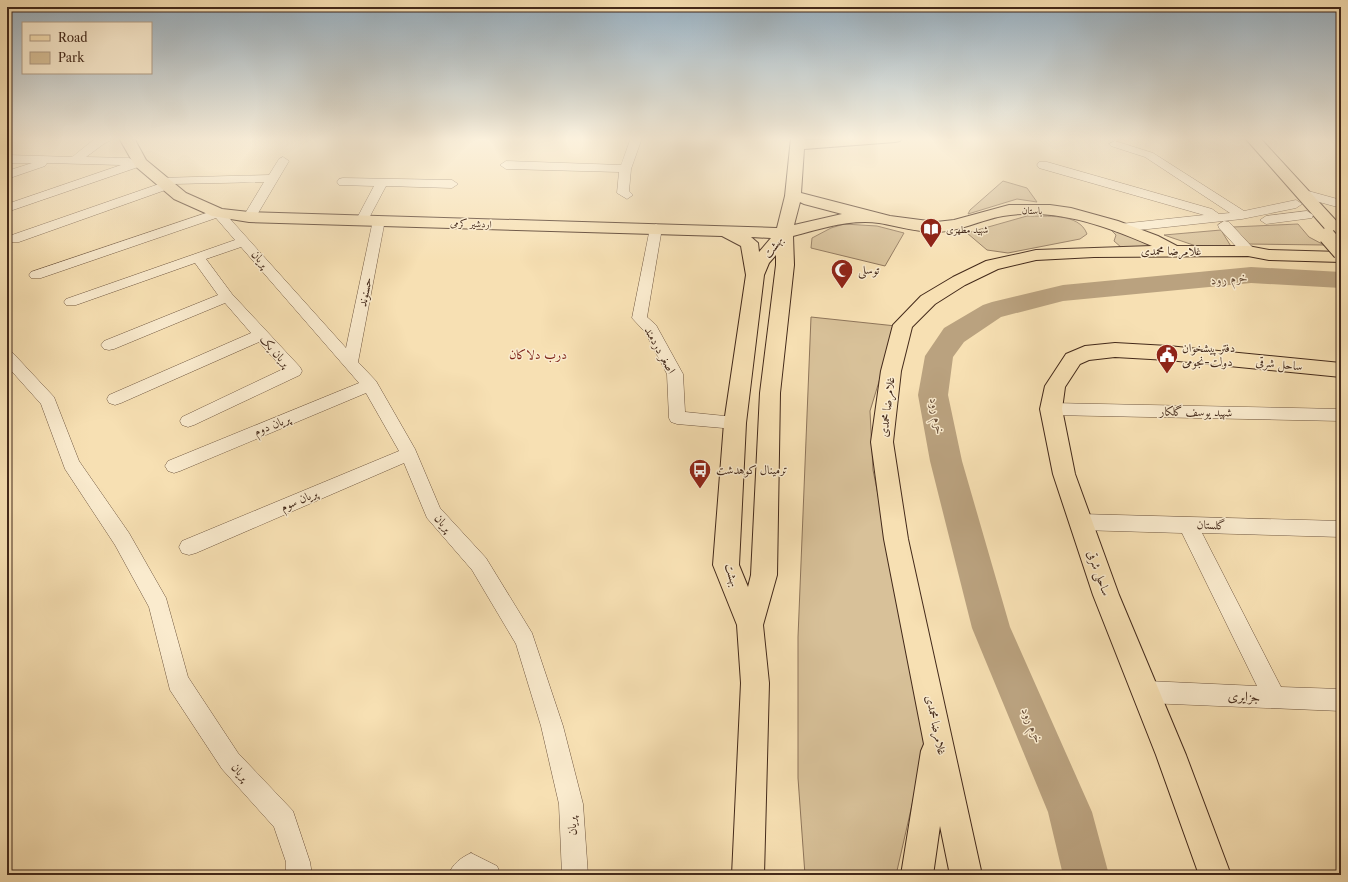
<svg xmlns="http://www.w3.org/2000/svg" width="1348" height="882" viewBox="0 0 1348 882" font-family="'Libre Caslon Text',Amiri,serif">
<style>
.green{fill:#d8c199;stroke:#8e755a}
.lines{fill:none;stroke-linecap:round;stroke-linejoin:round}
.river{fill:#baa27f;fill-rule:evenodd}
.minor-casing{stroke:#705740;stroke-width:1}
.major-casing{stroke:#43291a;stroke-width:2}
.minor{fill:#faebce;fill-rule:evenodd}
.major{fill:#f7e0b3;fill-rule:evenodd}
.major-bridge-casing{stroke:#43291a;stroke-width:18;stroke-linecap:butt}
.major-bridge{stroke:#f7e0b3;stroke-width:16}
.labels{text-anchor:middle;stroke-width:3;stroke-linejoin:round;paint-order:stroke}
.far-street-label{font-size:10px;fill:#43291a;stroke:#faebce}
.far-poi-label{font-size:10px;fill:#43291a;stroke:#faebce;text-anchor:start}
.street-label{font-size:12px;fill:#43291a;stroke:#faebce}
.poi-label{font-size:12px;fill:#43291a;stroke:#faebce;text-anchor:start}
.water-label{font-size:13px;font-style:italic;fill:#674d38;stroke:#faebce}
.neighbourhood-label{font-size:13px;fill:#7a1f14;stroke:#faebce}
.near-street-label{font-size:14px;fill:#43291a;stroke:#faebce}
</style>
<rect width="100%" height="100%" fill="#f7e0b3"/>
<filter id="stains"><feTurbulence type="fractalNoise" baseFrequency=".005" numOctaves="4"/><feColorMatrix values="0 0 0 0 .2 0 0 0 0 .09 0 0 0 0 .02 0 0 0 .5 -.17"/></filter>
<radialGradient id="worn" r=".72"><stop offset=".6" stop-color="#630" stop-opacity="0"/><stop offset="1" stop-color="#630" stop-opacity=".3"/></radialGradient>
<path class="green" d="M 1003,181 L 1027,188 L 1037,202 L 1017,199 L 968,214 L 970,210 Z
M 1027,216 C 1045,217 1079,212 1087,234 L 1080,239 L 1008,253 L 987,250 L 967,233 Z
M 844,224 L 877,226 L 904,233 L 885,266 L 811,248 L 812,238 L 831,228 Z
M 1298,224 L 1309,237 L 1324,245 L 1247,244 L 1233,227 Z
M 1108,227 L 1152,243 L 1147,246 L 1122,248 L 1114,241 L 1116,235 Z
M 1221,230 L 1232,248 L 1199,247 L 1164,235 Z
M 811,317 L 896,326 L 870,411 L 873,470 L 921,708 L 925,748 L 896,875 L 805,875 L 798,778 L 798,637 Z"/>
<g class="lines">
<path class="river" d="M 1251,267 L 1341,272 L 1341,288 L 1251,283 L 1063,301 L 1001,317 L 964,342 L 953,357 L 948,395 L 962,461 L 1010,627 L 1092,812 L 1109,875 L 1063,875 L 1048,812 L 972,628 L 930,461 L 918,395 L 925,356 L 944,328 L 983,305 L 992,302 L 1063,285 Z"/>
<g class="minor-casing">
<path id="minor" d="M 96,138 L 116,138 L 105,143 L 86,157 L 129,158 L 134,161 L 140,159 L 146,163 L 144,165 L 7,212 L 7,204 L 121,165 L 47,163 L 45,166 L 7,179 L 7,171 L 32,163 L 7,163 L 7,155 L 72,157 Z
M 631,138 L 642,138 L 631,169 L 629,191 L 633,195 L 627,199 L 617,193 L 619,172 L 506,169 L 500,165 L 506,161 L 621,165 Z
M 1115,141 L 1153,153 L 1244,211 L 1296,200 L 1302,204 L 1296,208 L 1242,219 L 1120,232 L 1115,231 L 1114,228 L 1120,224 L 1204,215 L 1039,168 L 1037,165 L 1039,162 L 1047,162 L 1212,209 L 1219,214 L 1230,213 L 1145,157 L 1111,146 L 1109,144 Z
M 283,157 L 289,161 L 254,220 L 244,220 L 243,217 L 264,182 L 173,184 L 171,188 L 19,242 L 9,242 L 7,239 L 9,236 L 159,184 L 156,181 L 158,178 L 269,175 L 279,159 Z
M 343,178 L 452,180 L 458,184 L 452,188 L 386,186 L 368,220 L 362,224 L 356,220 L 374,186 L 339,185 L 337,182 L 339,179 Z
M 1301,189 L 1341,200 L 1341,208 L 1297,196 L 1295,193 Z
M 218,209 L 222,210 L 346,348 L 373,220 L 379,216 L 385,220 L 358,362 L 376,381 L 415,449 L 440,508 L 486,558 L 532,633 L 563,726 L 583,804 L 588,875 L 562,875 L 559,804 L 541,726 L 516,644 L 472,570 L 427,518 L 404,463 L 196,553 L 189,555 L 182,553 L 179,547 L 182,541 L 399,451 L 366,393 L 180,471 L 174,473 L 168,471 L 165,466 L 168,461 L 359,383 L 241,247 L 206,259 L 232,294 L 300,367 L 302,371 L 300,375 L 194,425 L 188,427 L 182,425 L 180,421 L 182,417 L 283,369 L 259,342 L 121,403 L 115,405 L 109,403 L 107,399 L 109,395 L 251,333 L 225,303 L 114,349 L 109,350 L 104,349 L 101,345 L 104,341 L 218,295 L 195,263 L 76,305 L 66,305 L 64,302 L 66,299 L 235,240 L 216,218 L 41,278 L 31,278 L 29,275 L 31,272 Z
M 1307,211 L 1313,215 L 1312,218 L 1266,224 L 1260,220 L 1266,216 Z
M 1224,221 L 1229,222 L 1253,248 L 1255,251 L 1253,254 L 1243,254 L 1219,228 L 1218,225 Z
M 656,224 L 662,228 L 647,317 L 656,325 L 683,374 L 685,412 L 735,417 L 741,419 L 743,423 L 741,427 L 735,429 L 677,424 L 671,422 L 669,418 L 667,374 L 645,332 L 632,318 L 650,228 Z
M 7,351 L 12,352 L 54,397 L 79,461 L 129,533 L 166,598 L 188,677 L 238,753 L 293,811 L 310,862 L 312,875 L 286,875 L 286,862 L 274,827 L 222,769 L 170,690 L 149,607 L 115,545 L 65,469 L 41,404 L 7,366 Z
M 1051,403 L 1341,409 L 1341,421 L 1051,415 L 1045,413 L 1043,409 L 1045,405 Z
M 1080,514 L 1341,521 L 1341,537 L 1202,533 L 1281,687 L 1341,689 L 1341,711 L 1147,703 L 1139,700 L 1136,692 L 1139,684 L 1147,681 L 1257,686 L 1182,533 L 1080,530 L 1073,528 L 1071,522 L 1073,516 Z
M 471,853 L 497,866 L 501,875 L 448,875 C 453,864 460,858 471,853 Z"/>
</g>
<g class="major-casing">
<path id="major" d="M 119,138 L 134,138 L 146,160 L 186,193 L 222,209 L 249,212 L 777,228 L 785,196 L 791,138 L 805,138 L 805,140 L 902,138 L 900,141 L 895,142 L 804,149 L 801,193 L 890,216 L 936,222 L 954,220 L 1009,205 L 1050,205 L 1071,208 L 1118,221 L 1158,236 L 1177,246 L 1248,246 L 1269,250 L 1341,252 L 1341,262 L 1269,260 L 1248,256 L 1094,257 L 1036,260 L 998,269 L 965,285 L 935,304 L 912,327 L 901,371 L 893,442 L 908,539 L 982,875 L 950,875 L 940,826 L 933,875 L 901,875 L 921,751 L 924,744 L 884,539 L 871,442 L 881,371 L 893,325 L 921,296 L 953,277 L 986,261 L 1036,250 L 1152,246 C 1106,226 1054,207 1003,216 C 980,220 959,232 936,232 C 916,232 898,226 879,223 C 850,219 820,229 793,236 L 794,265 L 780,393 L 777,575 L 763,625 L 769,683 L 764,875 L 732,875 L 741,683 L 737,625 L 713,565 L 724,423 L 746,275 L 741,246 L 722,236 L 249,222 L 212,216 L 174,199 L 135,166 ZM 800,202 L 804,204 L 842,214 L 794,225 ZM 751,237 L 771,238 L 759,252 L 758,243 ZM 776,255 L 776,265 L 760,393 L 751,575 L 748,587 L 739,565 L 746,423 L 764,275 L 769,263 Z
M 1245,138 L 1260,138 L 1341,226 L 1341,241 L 1335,240 Z
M 1115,343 L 1168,346 L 1341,363 L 1341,377 L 1168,360 L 1115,357 L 1089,360 L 1080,364 L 1065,387 L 1062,409 L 1075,474 L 1119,595 L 1186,755 L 1231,875 L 1199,875 L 1156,755 L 1093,595 L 1053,474 L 1040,409 L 1045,386 L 1066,354 L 1085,346 Z"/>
</g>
<use href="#minor" class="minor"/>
<use href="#major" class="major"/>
<g class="major-bridge-casing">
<path id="major-bridge" d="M 1327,236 L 1341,252"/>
</g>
<use href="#major-bridge" class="major-bridge"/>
</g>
<linearGradient id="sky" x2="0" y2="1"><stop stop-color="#95adbe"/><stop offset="0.53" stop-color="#fbf1dd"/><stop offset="1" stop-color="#fbf1dd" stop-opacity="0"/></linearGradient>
<rect width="1348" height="262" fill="url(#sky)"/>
<defs>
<g id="library-pin" transform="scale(1.15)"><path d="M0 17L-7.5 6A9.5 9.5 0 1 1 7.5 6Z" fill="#8f2418" stroke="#faebce"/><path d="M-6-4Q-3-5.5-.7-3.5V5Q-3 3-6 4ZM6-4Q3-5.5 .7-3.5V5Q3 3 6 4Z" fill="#fff"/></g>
<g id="mosque-pin" transform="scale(1.15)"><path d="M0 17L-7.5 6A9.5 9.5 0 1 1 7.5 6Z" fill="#8f2418" stroke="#faebce"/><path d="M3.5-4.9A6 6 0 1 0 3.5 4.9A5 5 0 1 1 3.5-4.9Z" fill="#fff"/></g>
<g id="civic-pin" transform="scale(1.15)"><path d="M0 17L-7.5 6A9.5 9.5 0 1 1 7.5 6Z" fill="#8f2418" stroke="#faebce"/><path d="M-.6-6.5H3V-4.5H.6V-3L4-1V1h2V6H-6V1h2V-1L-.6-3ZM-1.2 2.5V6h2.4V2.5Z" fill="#fff"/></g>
<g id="bus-pin" transform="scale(1.15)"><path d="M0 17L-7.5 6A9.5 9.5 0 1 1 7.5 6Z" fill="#8f2418" stroke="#faebce"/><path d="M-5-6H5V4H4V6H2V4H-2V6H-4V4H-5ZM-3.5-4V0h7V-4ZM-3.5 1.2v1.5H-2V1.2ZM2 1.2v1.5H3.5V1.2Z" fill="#fff"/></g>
</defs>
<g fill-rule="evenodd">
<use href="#library-pin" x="931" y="229"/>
<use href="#mosque-pin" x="842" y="270"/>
<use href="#civic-pin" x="1167" y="355"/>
<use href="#bus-pin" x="700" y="470"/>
</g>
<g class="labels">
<g class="far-street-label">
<text transform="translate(1032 210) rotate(1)" y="4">باستان</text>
<text transform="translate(471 223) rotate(2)" y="4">اردشیر کرمی</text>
</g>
<g class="far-poi-label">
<text x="946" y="233">شهید مطهری</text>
</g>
<g class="street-label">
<text transform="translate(773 247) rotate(-53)" y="4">بهشت</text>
<text x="1171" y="255">غلامرضا محمدی</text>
<text transform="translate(260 259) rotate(49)" y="4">پریان</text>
<text transform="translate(365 292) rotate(-79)" y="4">حسنوند</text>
<text transform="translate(660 350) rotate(61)" y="4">اصغر دردمند</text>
<text transform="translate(275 351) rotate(48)" y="4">پریان یک</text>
<text transform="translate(1279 364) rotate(6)" y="4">ساحل شرقی</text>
<text transform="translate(887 407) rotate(-83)" y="4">غلامرضا محمدی</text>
<text transform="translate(1196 412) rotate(1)" y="4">شهید یوسف گلکار</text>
<text transform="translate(272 425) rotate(-22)" y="4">پریان دوم</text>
<text transform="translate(299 500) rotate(-23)" y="4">پریان سوم</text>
<text transform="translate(443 523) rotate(48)" y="4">پریان</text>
<text transform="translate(1211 525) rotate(2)" y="4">گلستان</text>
<text transform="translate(1099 573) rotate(70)" y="4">ساحلی شرقی</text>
<text transform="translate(732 575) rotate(74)" y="4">بهشت</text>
<text transform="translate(936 725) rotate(78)" y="4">غلامرضا محمدی</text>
<text transform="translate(240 772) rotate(48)" y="4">پریان</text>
<text transform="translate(572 826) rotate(-93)" y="4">پریان</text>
</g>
<g class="poi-label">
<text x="858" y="274">توسلی</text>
<text x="1182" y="352">دفتر پیشخوان<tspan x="1182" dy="14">دولت-نجومی</tspan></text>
<text x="716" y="474">ترمینال کوهدشت</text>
</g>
<g class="water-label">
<text transform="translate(1229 278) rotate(-5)" y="5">خرم رود</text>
<text transform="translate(938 416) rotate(80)" y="5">خرم رود</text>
<text transform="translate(1033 725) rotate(67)" y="5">خرم رود</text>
</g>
<g class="neighbourhood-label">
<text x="538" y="359">درب دلاکان</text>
</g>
<g class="near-street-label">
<text transform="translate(1244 696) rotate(3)" y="5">جزایری</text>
</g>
</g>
<rect width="1348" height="882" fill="none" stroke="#f7e0b3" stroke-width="24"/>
<rect x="8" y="8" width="1332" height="866" fill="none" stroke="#43291a" stroke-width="2"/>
<rect x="12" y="12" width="1324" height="858" fill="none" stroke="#43291a"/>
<rect x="22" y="22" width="130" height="52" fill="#faebce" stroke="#b19d86"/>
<rect x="30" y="35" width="20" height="6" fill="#f7e0b3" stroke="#b19d86"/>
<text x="58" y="42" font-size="12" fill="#43291a">Road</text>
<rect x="30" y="52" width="20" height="12" fill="#d8c199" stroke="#b19d86"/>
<text x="58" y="62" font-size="12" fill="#43291a">Park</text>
<rect width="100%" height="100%" filter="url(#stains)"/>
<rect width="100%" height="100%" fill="url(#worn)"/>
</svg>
